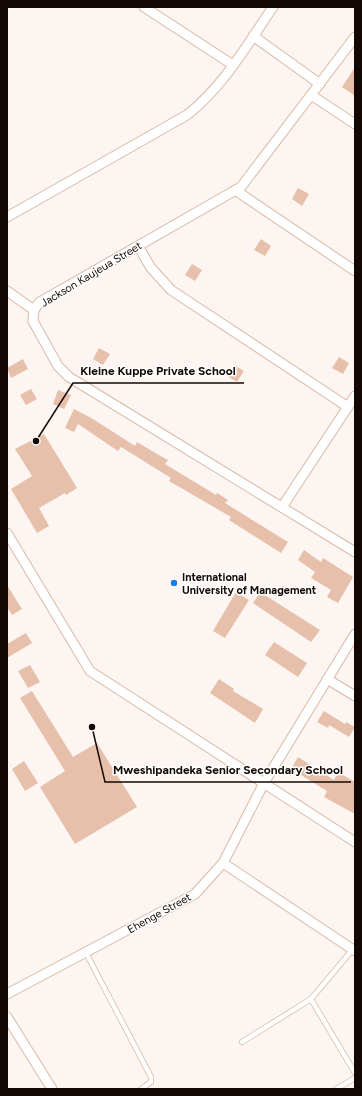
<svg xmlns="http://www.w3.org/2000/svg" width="362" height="1096" viewBox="0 0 362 1096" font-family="Figtree,sans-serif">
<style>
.building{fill:#e6c0aa}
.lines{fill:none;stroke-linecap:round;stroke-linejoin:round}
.lane-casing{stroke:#d9b9a6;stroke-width:6}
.street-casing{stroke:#d9b9a6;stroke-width:11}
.lane{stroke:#fff;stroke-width:4.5}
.street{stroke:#fff;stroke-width:9}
.poi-dot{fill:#1a7de5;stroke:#fff;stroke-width:1.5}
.labels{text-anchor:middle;stroke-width:3;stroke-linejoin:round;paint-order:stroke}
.street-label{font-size:11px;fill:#130804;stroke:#fff}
.poi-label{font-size:11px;font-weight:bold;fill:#130804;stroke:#fff;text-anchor:start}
.leader{fill:none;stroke:#130804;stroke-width:1.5}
.callout-dot{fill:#130804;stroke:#fff;stroke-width:1.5}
.callout-label{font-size:12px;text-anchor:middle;font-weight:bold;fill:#130804;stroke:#fff;stroke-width:3;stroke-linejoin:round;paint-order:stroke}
</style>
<rect width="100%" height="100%" fill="#fcf5f1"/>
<path class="building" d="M 355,67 L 355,96 L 342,87 Z
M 298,188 L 309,194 L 302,206 L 292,199 Z
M 261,239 L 271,246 L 265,256 L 254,250 Z
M 192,264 L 202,270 L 195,281 L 185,275 Z
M 99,348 L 110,354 L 103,365 L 93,359 Z
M 339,357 L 349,363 L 343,374 L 332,368 Z
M 23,359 L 28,369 L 11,378 L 7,368 Z
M 234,365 L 244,371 L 237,382 L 227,376 Z
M 31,389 L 37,399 L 26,405 L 20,395 Z
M 58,390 L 71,395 L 64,409 L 53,404 Z
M 74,409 L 93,419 L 135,446 L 137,442 L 157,454 L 168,460 L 165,464 L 216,495 L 217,493 L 228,500 L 225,503 L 288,542 L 281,553 L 229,520 L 231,517 L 169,481 L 171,478 L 121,447 L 118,451 L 78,424 L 74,432 L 65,428 Z
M 44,434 L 77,488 L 66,495 L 65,493 L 39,508 L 49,526 L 37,533 L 11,489 L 32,476 L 15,449 Z
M 304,550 L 321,562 L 323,558 L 353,577 L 338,603 L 327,597 L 331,590 L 311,578 L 315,572 L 298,560 Z
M 7,585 L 22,609 L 12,615 L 7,607 Z
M 236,592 L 249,600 L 225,638 L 213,631 Z
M 260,592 L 320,630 L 311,642 L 253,603 Z
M 26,633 L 32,643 L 7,658 L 7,644 Z
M 274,642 L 307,663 L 298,677 L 265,655 Z
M 30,665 L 40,682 L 28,688 L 18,671 Z
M 219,679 L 234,689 L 233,691 L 263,709 L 255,723 L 210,693 Z
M 32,691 L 73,757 L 97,743 L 137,807 L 75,844 L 40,787 L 65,771 L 20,698 Z
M 324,711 L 345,724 L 346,722 L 355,727 L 349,737 L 329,725 L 328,728 L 317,722 Z
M 298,757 L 334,780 L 338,772 L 355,782 L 355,814 L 324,797 L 327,791 L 291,769 Z
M 24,761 L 38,783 L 25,791 L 12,769 Z"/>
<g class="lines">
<g class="lane-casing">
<path id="lane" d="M 353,949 L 311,999 L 355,1073
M 86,953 L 151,1077 L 151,1082 L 141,1089
M 242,1042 L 311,999
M 336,1089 L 355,1078"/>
</g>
<g class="street-casing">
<path id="street" d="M 144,7 L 233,65
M 253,36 L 320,84
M 355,37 L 241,187 L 40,302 C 34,308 33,312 33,321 L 58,366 L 69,377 L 355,552
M 311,95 L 355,124
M 235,190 L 355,271
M 7,217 L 187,115 C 223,87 247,45 273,7
M 138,246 L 151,268 L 171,290 L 348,407
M 7,291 L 34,310
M 282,507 L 355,396
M 7,533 L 90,671 L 355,842
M 327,679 L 355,696
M 223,863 L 355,951
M 7,994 L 195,894 L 223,863 L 264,783 L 355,634
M 7,1017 L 52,1089"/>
</g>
<use href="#lane" class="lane"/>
<use href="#street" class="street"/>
</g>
<circle class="poi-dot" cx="174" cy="583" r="4"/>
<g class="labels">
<g class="street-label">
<text transform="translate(91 274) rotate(-31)" y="4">Jackson Kaujeua Street</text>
<text transform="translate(159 913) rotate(-29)" y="4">Ehenge Street</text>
</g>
<g class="poi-label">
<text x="182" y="581">International<tspan x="182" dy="13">University of Management</tspan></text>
</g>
</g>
<path class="leader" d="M36 441L73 383H244M92 727L105 782H351"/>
<g class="callout-dot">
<circle cx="36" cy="441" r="4"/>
<circle cx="92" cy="727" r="4"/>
</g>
<g class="callout-label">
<text x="158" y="375">Kleine Kuppe Private School</text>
<text x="228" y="774">Mweshipandeka Senior Secondary School</text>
</g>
<rect width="362" height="1096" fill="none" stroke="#130804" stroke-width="16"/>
</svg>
